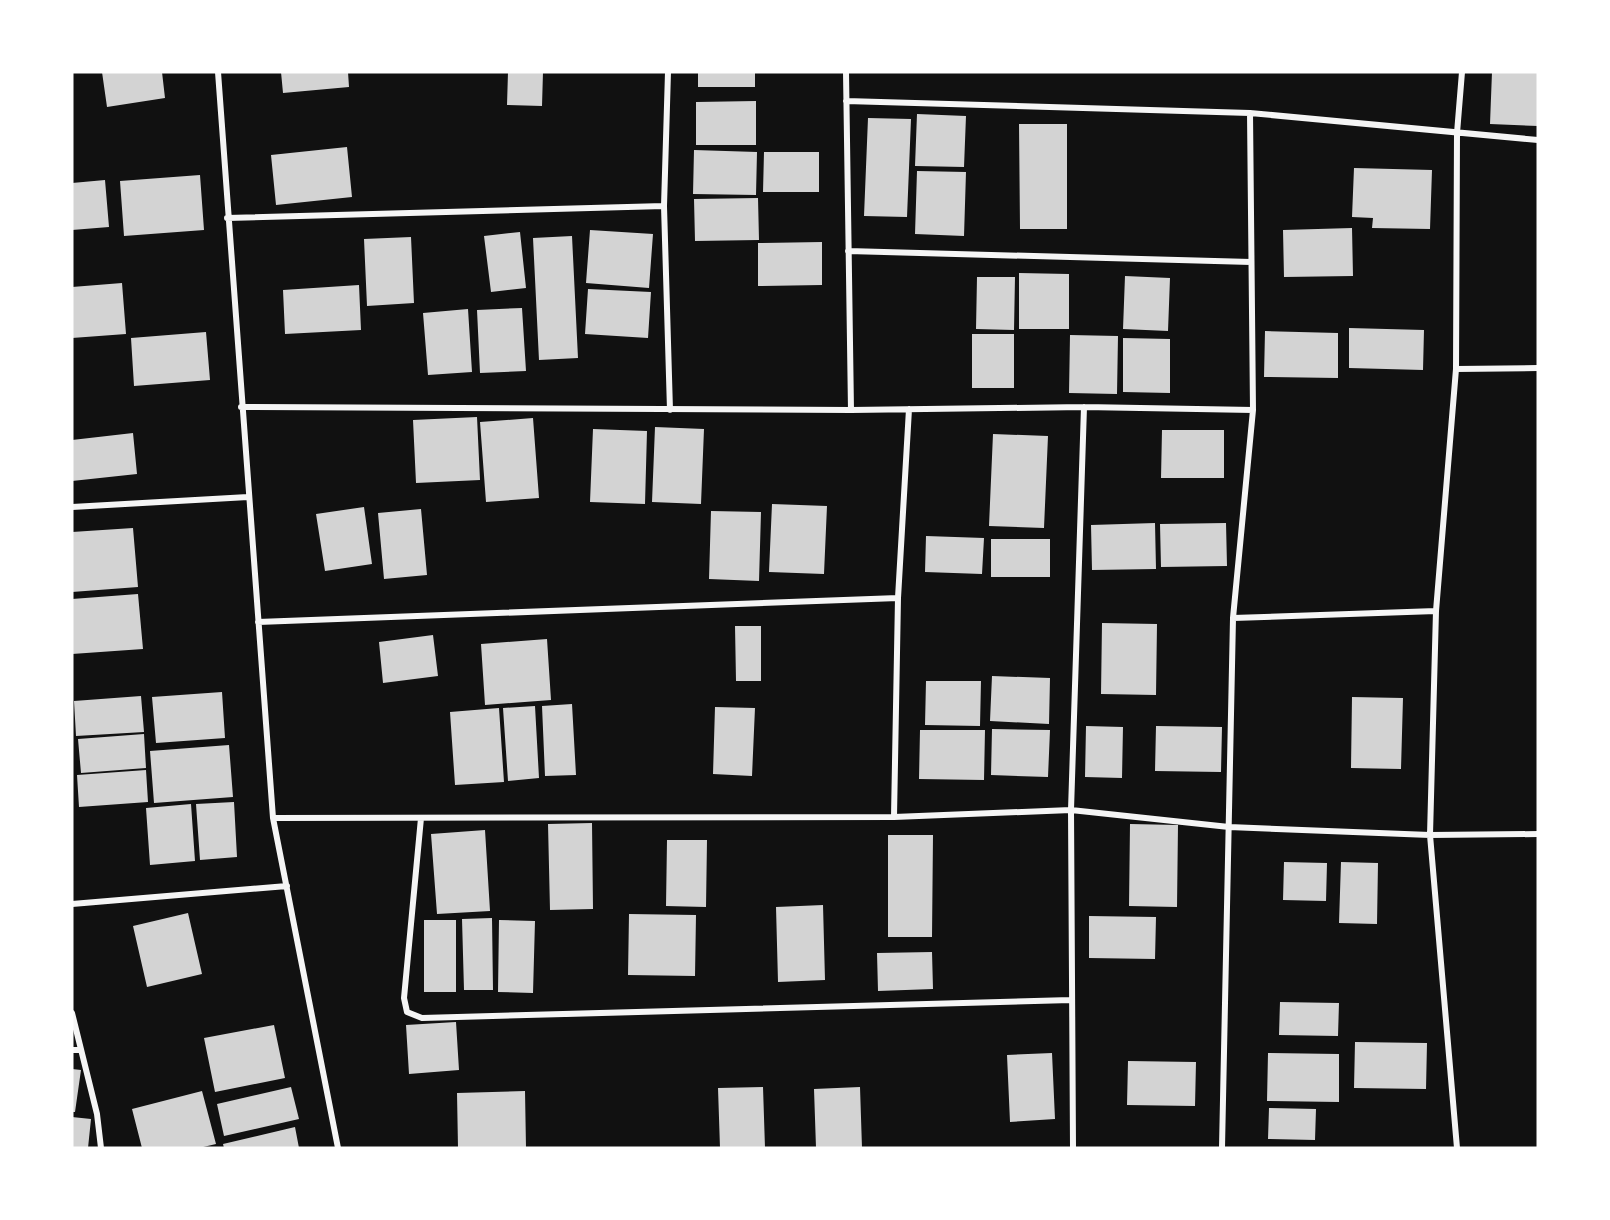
<svg xmlns="http://www.w3.org/2000/svg" width="1610" height="1220" viewBox="0 0 1610 1220" font-family="'Titillium Web',sans-serif">
<style>
.building{fill:#d3d3d3}
.lines{fill:none;stroke-linecap:round;stroke-linejoin:round}
.minor{stroke:#f5f5f5;stroke-width:6}
</style>
<rect width="100%" height="100%" fill="#111"/>
<path class="building" d="M 102,72 L 162,72 L 165,98 L 107,107 Z
M 281,72 L 348,72 L 349,87 L 283,93 Z
M 508,72 L 543,72 L 542,106 L 507,105 Z
M 698,72 L 755,72 L 755,87 L 698,87 Z
M 1492,72 L 1538,72 L 1538,126 L 1490,124 Z
M 756,101 L 756,145 L 696,145 L 696,102 Z
M 917,114 L 966,116 L 964,167 L 915,166 Z
M 868,118 L 911,119 L 907,217 L 864,216 Z
M 1019,124 L 1067,124 L 1067,229 L 1020,229 Z
M 347,147 L 352,197 L 276,205 L 271,155 Z
M 694,150 L 757,152 L 756,195 L 693,194 Z
M 764,152 L 819,152 L 819,192 L 763,192 Z
M 1354,168 L 1432,170 L 1430,229 L 1372,228 L 1373,218 L 1352,217 Z
M 917,171 L 966,172 L 964,236 L 915,234 Z
M 200,175 L 204,230 L 124,236 L 120,181 Z
M 105,180 L 109,227 L 72,230 L 72,183 Z
M 758,198 L 759,240 L 695,241 L 694,199 Z
M 1352,228 L 1353,276 L 1284,277 L 1283,230 Z
M 590,230 L 653,234 L 649,288 L 586,283 Z
M 520,232 L 526,288 L 491,292 L 484,236 Z
M 572,236 L 578,358 L 539,360 L 533,238 Z
M 411,237 L 414,303 L 367,306 L 364,239 Z
M 822,242 L 822,285 L 758,286 L 758,243 Z
M 1019,273 L 1069,274 L 1069,329 L 1019,329 Z
M 1125,276 L 1170,278 L 1168,331 L 1123,329 Z
M 977,277 L 1015,277 L 1014,330 L 976,329 Z
M 122,283 L 126,334 L 72,338 L 72,287 Z
M 359,285 L 361,330 L 285,334 L 283,290 Z
M 588,289 L 651,292 L 648,338 L 585,334 Z
M 522,308 L 526,371 L 480,373 L 477,310 Z
M 468,309 L 472,372 L 428,375 L 423,313 Z
M 1349,328 L 1424,330 L 1423,370 L 1349,368 Z
M 1265,331 L 1338,333 L 1338,378 L 1264,377 Z
M 206,332 L 210,380 L 134,386 L 131,338 Z
M 972,334 L 1014,334 L 1014,388 L 972,388 Z
M 1070,335 L 1118,336 L 1117,394 L 1069,393 Z
M 1123,338 L 1170,339 L 1170,393 L 1123,392 Z
M 477,417 L 480,480 L 416,483 L 413,420 Z
M 533,418 L 539,498 L 486,502 L 480,422 Z
M 655,427 L 704,429 L 701,504 L 652,502 Z
M 593,429 L 647,431 L 645,504 L 590,502 Z
M 1162,430 L 1224,430 L 1224,478 L 1161,478 Z
M 133,433 L 137,474 L 72,481 L 72,440 Z
M 993,434 L 1048,436 L 1044,528 L 989,526 Z
M 772,504 L 827,506 L 824,574 L 769,572 Z
M 364,507 L 372,564 L 325,571 L 316,514 Z
M 421,509 L 427,575 L 384,579 L 378,513 Z
M 711,511 L 761,512 L 759,581 L 709,579 Z
M 1155,523 L 1156,569 L 1092,570 L 1091,525 Z
M 1226,523 L 1227,566 L 1161,567 L 1160,524 Z
M 133,528 L 138,587 L 72,592 L 72,532 Z
M 926,536 L 984,538 L 982,574 L 925,572 Z
M 991,539 L 1050,539 L 1050,577 L 991,577 Z
M 138,594 L 143,649 L 72,654 L 72,599 Z
M 1102,623 L 1157,624 L 1156,695 L 1101,694 Z
M 735,626 L 761,626 L 761,681 L 736,681 Z
M 433,635 L 438,676 L 383,683 L 379,642 Z
M 547,639 L 551,700 L 485,705 L 481,644 Z
M 992,676 L 1050,678 L 1049,724 L 990,721 Z
M 926,681 L 981,681 L 980,726 L 925,725 Z
M 222,692 L 225,738 L 156,743 L 152,697 Z
M 141,696 L 144,732 L 76,736 L 74,701 Z
M 1352,697 L 1403,698 L 1401,769 L 1351,768 Z
M 572,704 L 576,775 L 545,776 L 542,706 Z
M 535,706 L 539,778 L 508,781 L 503,708 Z
M 715,707 L 755,708 L 752,776 L 713,774 Z
M 499,708 L 504,782 L 455,785 L 450,712 Z
M 1086,726 L 1123,727 L 1122,778 L 1085,777 Z
M 1156,726 L 1222,727 L 1221,772 L 1155,771 Z
M 992,729 L 1050,730 L 1048,777 L 991,775 Z
M 920,730 L 985,730 L 984,780 L 919,779 Z
M 144,734 L 146,768 L 81,773 L 78,739 Z
M 229,745 L 233,797 L 154,803 L 150,751 Z
M 146,770 L 148,802 L 79,807 L 77,775 Z
M 234,802 L 237,857 L 200,860 L 196,804 Z
M 191,804 L 195,861 L 150,865 L 146,808 Z
M 592,823 L 593,909 L 550,910 L 548,824 Z
M 1130,824 L 1178,825 L 1177,907 L 1129,906 Z
M 485,830 L 490,911 L 437,914 L 431,834 Z
M 888,835 L 933,835 L 932,937 L 888,937 Z
M 667,840 L 707,840 L 706,907 L 666,906 Z
M 1284,862 L 1327,863 L 1326,901 L 1283,900 Z
M 1341,862 L 1378,863 L 1377,924 L 1339,923 Z
M 823,905 L 825,980 L 778,982 L 776,907 Z
M 188,913 L 202,974 L 147,987 L 133,926 Z
M 629,914 L 696,915 L 695,976 L 628,975 Z
M 1089,916 L 1156,917 L 1155,959 L 1089,958 Z
M 492,918 L 493,990 L 464,990 L 462,919 Z
M 424,920 L 456,920 L 456,992 L 424,992 Z
M 499,920 L 535,921 L 533,993 L 498,992 Z
M 932,952 L 933,989 L 878,991 L 877,953 Z
M 1280,1002 L 1339,1003 L 1338,1036 L 1279,1035 Z
M 456,1022 L 459,1070 L 409,1074 L 406,1025 Z
M 274,1025 L 285,1078 L 215,1092 L 204,1038 Z
M 1355,1042 L 1427,1043 L 1426,1089 L 1354,1088 Z
M 1052,1053 L 1055,1119 L 1010,1122 L 1007,1055 Z
M 1268,1053 L 1339,1054 L 1339,1102 L 1267,1101 Z
M 1128,1061 L 1196,1062 L 1195,1106 L 1127,1105 Z
M 72,1069 L 81,1070 L 75,1112 L 72,1112 Z
M 291,1087 L 299,1119 L 224,1136 L 217,1104 Z
M 763,1087 L 765,1148 L 720,1148 L 718,1088 Z
M 860,1087 L 862,1148 L 816,1148 L 814,1089 Z
M 202,1091 L 216,1144 L 199,1148 L 142,1148 L 132,1109 Z
M 525,1091 L 526,1148 L 458,1148 L 457,1093 Z
M 1269,1108 L 1316,1109 L 1315,1140 L 1268,1139 Z
M 72,1117 L 91,1119 L 88,1148 L 72,1148 Z
M 295,1127 L 299,1148 L 224,1148 L 223,1144 Z"/>
<g class="lines">
<path class="minor" d="M 218,72 L 273,818 L 338,1148
M 668,72 L 664,206 L 670,410
M 846,72 L 851,410
M 846,101 L 1250,113 L 1538,140
M 227,218 L 664,206
M 848,251 L 1251,262
M 1456,369 L 1538,368
M 241,407 L 851,410 L 1084,407 L 1253,410
M 72,507 L 248,497
M 1233,618 L 1436,611
M 258,622 L 898,598
M 894,817 L 898,598 L 909,409
M 273,818 L 894,817 L 1071,810 L 1229,827 L 1430,835 L 1538,834
M 421,818 L 404,998 L 407,1012 L 422,1018 L 1071,1000
M 72,904 L 287,886
M 72,1013 L 97,1114 L 101,1148
M 72,1050 L 81,1050
M 1073,1148 L 1071,810 L 1084,407
M 1222,1148 L 1233,618 L 1253,410 L 1250,113
M 1457,1148 L 1430,835 L 1436,611 L 1456,369 L 1457,133 L 1462,72"/>
</g>
<rect width="1610" height="1220" fill="none" stroke="#ffffff" stroke-width="147"/>
</svg>
